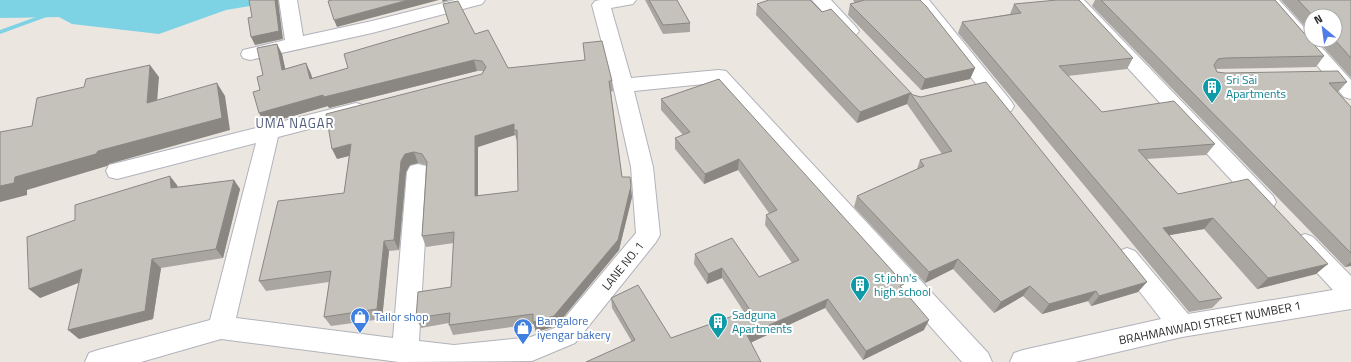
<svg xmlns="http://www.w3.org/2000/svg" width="1351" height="362" viewBox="0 0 1351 362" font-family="'Titillium Web',sans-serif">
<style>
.water{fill:#7dd3e4}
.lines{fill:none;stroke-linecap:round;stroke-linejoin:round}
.stream{fill:#7dd3e4;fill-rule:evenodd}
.canal{fill:#7dd3e4;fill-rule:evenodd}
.street-casing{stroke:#b0b3bb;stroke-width:2}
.street{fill:#fff;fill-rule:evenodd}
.wall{fill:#a9a6a1;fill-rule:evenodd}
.shaded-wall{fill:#8a8783}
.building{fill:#c5c1bb;stroke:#8a8783;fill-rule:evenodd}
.labels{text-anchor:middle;stroke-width:4;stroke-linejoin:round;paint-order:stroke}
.culture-label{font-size:12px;fill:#0d838f;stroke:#fff;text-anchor:start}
.street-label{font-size:12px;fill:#2c2c2c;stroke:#fff}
.shop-label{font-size:12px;fill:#366cbe;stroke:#fff;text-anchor:start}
.neighbourhood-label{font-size:13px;letter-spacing:1px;fill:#505b79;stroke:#fff}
</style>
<rect width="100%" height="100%" fill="#ece6e0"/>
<path class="water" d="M 0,0 L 285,0 L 226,10 L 159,34 L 72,24 L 38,6 L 0,14 Z"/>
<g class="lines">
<path class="stream" d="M 61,8 L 64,10 L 63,11 L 0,34 L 0,30 Z"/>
<path class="canal" d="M 78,0 L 117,0 L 114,5 L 63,17 L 0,18 L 0,4 L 63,3 Z"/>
<g class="street-casing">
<path id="street" d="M 279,0 L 297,0 L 303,36 L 372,21 L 455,0 L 485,0 L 482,4 L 372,33 L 250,60 L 243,58 L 241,54 L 243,50 L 285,40 Z
M 600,0 L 636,0 L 633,4 L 611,8 L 631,78 L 719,70 L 726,71 L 988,353 L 992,362 L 962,362 L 714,83 L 634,91 L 653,167 L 660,235 L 656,242 L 575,343 L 532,361 L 399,362 L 221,339 L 141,362 L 85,362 L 89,353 L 98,350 L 210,320 L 256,143 L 117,179 L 109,177 L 106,171 L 109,165 L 356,103 L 363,105 L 366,110 L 363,115 L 278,137 L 236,318 L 393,338 L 407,172 L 410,166 L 418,164 L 426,166 L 429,172 L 419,341 L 454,345 L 531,337 L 557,327 L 636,233 L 631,167 L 613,85 L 592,5 L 595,1 Z
M 812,0 L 831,0 L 856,27 L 859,31 L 856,35 L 850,37 L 844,35 Z
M 911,0 L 929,0 L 1011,101 L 1014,106 L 1011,111 L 1004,113 L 997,111 Z
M 1065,0 L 1084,0 L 1273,196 L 1276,202 L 1273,208 L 1265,211 L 1257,208 Z
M 1261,0 L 1279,0 L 1311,35 L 1311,40 L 1315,40 L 1351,80 L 1351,99 L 1344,97 Z
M 1305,234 L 1313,237 L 1351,276 L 1351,309 L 1182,337 L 1075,362 L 1010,362 L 1014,353 L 1023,350 L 1161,319 L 1119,265 L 1115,258 L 1119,251 L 1127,248 L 1135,251 L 1188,314 L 1333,290 L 1297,251 L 1293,244 L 1297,237 Z"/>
</g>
<use href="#street" class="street"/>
</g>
<path class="wall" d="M 645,0 L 677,0 L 690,23 L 690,32 L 663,34 Z
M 853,0 L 920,0 L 975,68 L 970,79 L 921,90 L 848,15 L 850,4 L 855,3 Z
M 1095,0 L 1275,0 L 1324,56 L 1316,67 L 1216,69 L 1217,72 L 1225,73 L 1347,82 L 1338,92 L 1337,92 L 1351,107 L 1351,267 L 1350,266 L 1345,267 L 1092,6 Z
M 1281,0 L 1351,0 L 1351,78 L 1317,40 L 1335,40 L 1335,16 L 1311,16 L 1311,33 Z
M 757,4 L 822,12 L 913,95 L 1138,292 L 1091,306 L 1088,301 L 1042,314 L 1023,296 L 994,313 L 953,269 L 925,283 L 854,207 L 857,196 L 917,169 L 920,160 L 942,154 L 907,104 L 857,123 L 756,15 Z
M 1014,4 L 1133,58 L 1127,69 L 1068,76 L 1102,112 L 1215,144 L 1206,155 L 1147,159 L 1178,194 L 1316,274 L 1257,289 L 1204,229 L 1169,235 L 1222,298 L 1212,308 L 1189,312 L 958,33 L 962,22 L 1010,14 Z
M 475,34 L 508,68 L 612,81 L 613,91 L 611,92 L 622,177 L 632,197 L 619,250 L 556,326 L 536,332 L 534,324 L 453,335 L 449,325 L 449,323 L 421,328 L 416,318 L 451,287 L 454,243 L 426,247 L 422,236 L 426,165 L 418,163 L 410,165 L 406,172 L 399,250 L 389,251 L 382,319 L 331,326 L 324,317 L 329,282 L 266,291 L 259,281 L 344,193 L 349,156 L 337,159 L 482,74 L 483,71 L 477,71 L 329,108 L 328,106 L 265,124 L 260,90 L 263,75 L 277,44 L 282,54 L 285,69 L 306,63 L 311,74 L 312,78 ZM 515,135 L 517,141 L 518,191 L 478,196 L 478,147 Z
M 719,79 L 902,288 L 924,330 L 863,360 L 825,308 L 751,342 L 632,342 L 612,308 L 611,298 L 671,338 L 744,312 L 722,278 L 707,284 L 694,264 L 695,254 L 759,277 L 792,263 L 765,225 L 766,215 L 769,213 L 738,170 L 704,184 L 675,149 L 675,138 L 683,135 L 661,110 L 661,99 Z
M 234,180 L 240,189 L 223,258 L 161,268 L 153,319 L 79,339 L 79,282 L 40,298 L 177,185 L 178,187 Z"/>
<path class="shaded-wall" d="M 275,0 L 278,0 L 283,39 L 255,45 L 251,37 Z
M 408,0 L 439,0 L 337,27 L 334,20 Z
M 442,0 L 449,0 L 443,2 Z
M 277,44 L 282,54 L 288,81 L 282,70 Z
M 474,60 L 477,71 L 329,108 L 328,106 L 265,124 L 259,113 L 323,95 Z
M 306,63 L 311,74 L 315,89 L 310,79 Z
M 150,65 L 159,77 L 156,116 L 147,103 Z
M 975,68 L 970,79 L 921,90 L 925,79 Z
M 217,83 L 225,96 L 230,130 L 109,164 L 107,166 L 27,190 L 27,195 L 0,202 L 0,186 L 15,177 L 98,151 Z
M 910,93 L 907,104 L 857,123 L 860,112 Z
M 514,124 L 514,130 L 515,135 L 478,147 L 478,207 L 475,196 L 475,136 Z
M 351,144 L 356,154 L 337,159 L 332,149 Z
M 414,152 L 418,163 L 410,165 L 406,172 L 399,250 L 394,240 L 401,161 L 405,154 Z
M 739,159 L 738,170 L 704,184 L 705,174 Z
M 170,176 L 177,185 L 179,198 L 171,188 Z
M 234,180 L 240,189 L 223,258 L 216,249 Z
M 631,186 L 632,197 L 619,250 L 556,326 L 536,332 L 533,322 Z
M 1213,218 L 1204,229 L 1154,238 L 1163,228 Z
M 384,241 L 389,251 L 382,319 L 377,309 Z
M 152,259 L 161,268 L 153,319 L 79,339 L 68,330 Z
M 958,259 L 953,269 L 925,283 L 929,272 Z
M 1351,262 L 1351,265 L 1350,266 L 1345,267 Z
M 1328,264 L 1316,274 L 1257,289 L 1268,278 Z
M 722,268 L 722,278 L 707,284 L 708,274 Z
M 82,269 L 91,278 L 40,298 L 29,289 Z
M 1147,282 L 1138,292 L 1091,306 L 1099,296 Z
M 1030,286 L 1023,296 L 994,313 L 1001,302 Z
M 1096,291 L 1088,301 L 1042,314 L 1049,304 Z
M 828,299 L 825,308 L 746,345 L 747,335 Z
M 929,320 L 924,330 L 863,360 L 866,351 Z"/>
<path class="building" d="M 249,0 L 275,0 L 279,31 L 251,37 L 248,18 L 252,17 Z
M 332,0 L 408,0 L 334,20 L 328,1 Z
M 649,0 L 677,0 L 690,23 L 663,25 Z
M 769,0 L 810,0 L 822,12 L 831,9 L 913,95 L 921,97 L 986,82 L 1147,282 L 1099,296 L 1096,291 L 1049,304 L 1030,286 L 1001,302 L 958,259 L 929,272 L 857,196 L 924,166 L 920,160 L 952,151 L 910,93 L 860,112 L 757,4 Z
M 865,0 L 920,0 L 926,6 L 975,68 L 925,79 L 850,4 Z
M 1057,0 L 1079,0 L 1133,58 L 1059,66 L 1102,112 L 1174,101 L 1215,144 L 1138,150 L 1178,194 L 1248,179 L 1328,264 L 1268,278 L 1213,218 L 1163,228 L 1222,298 L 1199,302 L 962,22 L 1021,13 L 1014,4 Z
M 1101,0 L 1275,0 L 1324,56 L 1225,58 L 1218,59 L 1214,65 L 1217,72 L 1225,73 L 1338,71 L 1347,82 L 1329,83 L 1351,107 L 1351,253 Z
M 1298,0 L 1351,0 L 1351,58 L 1335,40 L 1335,16 L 1313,16 Z
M 458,1 L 475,34 L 488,30 L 508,68 L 585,60 L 583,43 L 602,41 L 612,81 L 609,81 L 622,177 L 630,177 L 631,186 L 618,240 L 554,316 L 533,322 L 533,314 L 449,325 L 450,313 L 416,318 L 418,292 L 451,287 L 454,232 L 422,236 L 427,162 L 422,154 L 414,152 L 405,154 L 401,161 L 394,240 L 384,241 L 377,309 L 324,317 L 331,271 L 259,281 L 278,201 L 344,193 L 351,144 L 332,149 L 326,114 L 482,74 L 486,67 L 482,61 L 474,60 L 324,97 L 323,95 L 259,113 L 253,92 L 260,90 L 257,77 L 263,75 L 257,48 L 277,44 L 282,70 L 306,63 L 310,79 L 348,68 L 344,54 L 449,23 L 443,4 ZM 514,124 L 514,130 L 517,130 L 518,191 L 475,196 L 475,136 Z
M 150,65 L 147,103 L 217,83 L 222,118 L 98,151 L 96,154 L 15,177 L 14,183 L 0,186 L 0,132 L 32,126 L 37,98 L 84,87 L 86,79 Z
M 719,79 L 904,284 L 900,286 L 929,320 L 866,351 L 828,299 L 747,335 L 761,362 L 586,362 L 635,340 L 611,298 L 638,285 L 671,338 L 750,310 L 722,268 L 708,274 L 695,254 L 732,238 L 759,277 L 799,260 L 766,215 L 777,210 L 739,159 L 705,174 L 675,138 L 690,132 L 661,99 Z
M 170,176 L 171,188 L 234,180 L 216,249 L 152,259 L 145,311 L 68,330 L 82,269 L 29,289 L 27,237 L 75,220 L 75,205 Z"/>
<defs>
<g id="building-pin" transform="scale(1)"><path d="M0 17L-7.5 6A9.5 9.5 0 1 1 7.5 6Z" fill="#0f9aa8" stroke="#fff"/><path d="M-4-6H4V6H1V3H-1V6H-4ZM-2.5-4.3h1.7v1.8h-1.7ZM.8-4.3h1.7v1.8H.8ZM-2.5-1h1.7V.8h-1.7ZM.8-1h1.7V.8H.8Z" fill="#fff"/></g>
<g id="shop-pin" transform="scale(1)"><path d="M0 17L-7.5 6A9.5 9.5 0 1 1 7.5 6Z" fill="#3f7fe0" stroke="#fff"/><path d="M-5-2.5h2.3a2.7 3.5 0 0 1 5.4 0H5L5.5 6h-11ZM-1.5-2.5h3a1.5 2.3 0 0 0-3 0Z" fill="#fff"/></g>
</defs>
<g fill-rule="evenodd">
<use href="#building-pin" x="1212" y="87"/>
<use href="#building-pin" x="860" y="285"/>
<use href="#shop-pin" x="360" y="317"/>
<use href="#building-pin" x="718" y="322"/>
<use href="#shop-pin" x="523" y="328"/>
</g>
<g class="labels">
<g class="culture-label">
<text x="1226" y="84">Sri Sai<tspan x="1226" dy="14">Apartments</tspan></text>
<text x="874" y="282">St john's<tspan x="874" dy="14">high school</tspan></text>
<text x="732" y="319">Sadguna<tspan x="732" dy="14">Apartments</tspan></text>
</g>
<g class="street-label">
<text transform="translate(623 266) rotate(-51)" y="4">LANE NO. 1</text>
<text transform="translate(1210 323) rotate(-11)" y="4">BRAHMANWADI STREET NUMBER 1</text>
</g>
<g class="shop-label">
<text x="374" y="321">Tailor shop</text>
<text x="537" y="325">Bangalore<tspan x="537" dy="14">iyengar bakery</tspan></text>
</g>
<g class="neighbourhood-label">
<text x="295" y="128">UMA NAGAR</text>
</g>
</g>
<g transform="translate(1323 28) rotate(331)"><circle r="19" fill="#ffffff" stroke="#ababab"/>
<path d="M0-3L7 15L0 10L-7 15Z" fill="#507ce9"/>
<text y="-6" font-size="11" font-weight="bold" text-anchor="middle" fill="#2c2c2c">N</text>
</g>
</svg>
